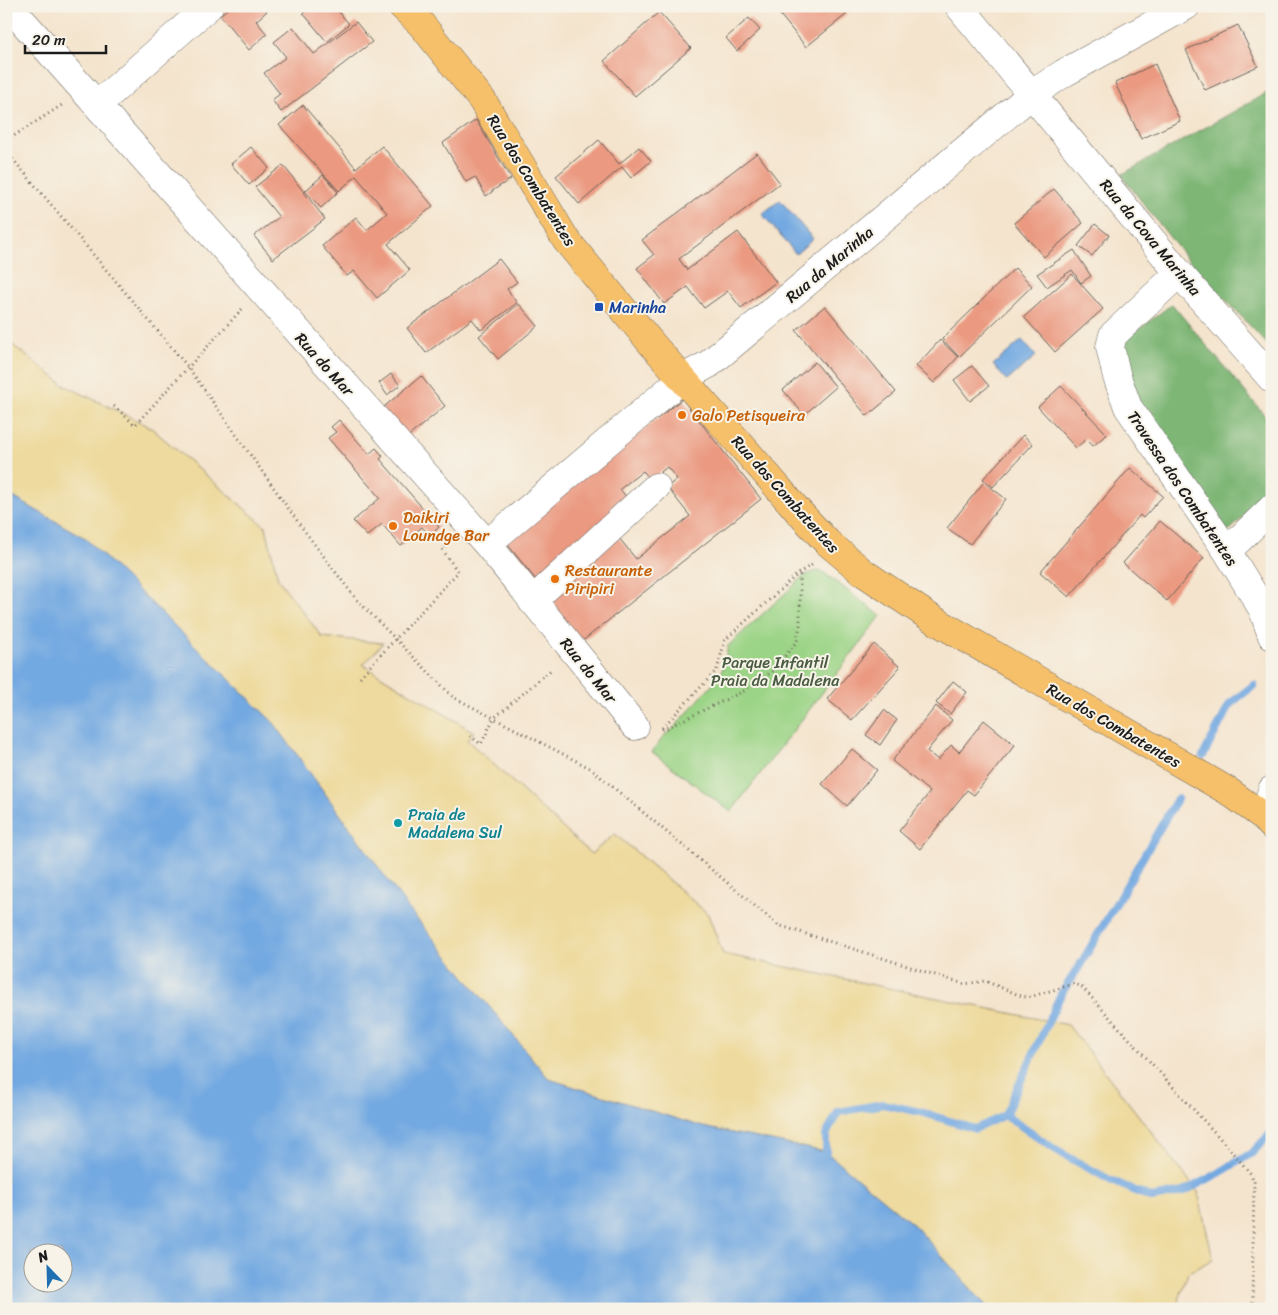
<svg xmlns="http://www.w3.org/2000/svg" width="1278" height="1315" viewBox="0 0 1278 1315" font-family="Sriracha,sans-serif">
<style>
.green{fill:#9cd487;stroke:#5c7852}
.forest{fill:#7db674;stroke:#4c6948}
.sand{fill:#eeda9e;stroke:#857b5d}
.water{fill:#73a9e1;stroke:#48627e;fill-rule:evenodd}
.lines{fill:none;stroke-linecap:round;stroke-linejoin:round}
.stream{stroke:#73a9e1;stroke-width:8}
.building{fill:#eb9a81}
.minor-casing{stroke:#68625a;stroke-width:29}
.major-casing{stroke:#68625a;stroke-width:29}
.path{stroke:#68625a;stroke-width:3;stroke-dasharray:1 4;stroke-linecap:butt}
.minor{stroke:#fff;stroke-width:28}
.major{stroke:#f6c06b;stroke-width:28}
.transit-dot{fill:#1a4fb4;stroke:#f7f3e8;stroke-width:2}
.food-dot{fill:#e8710a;stroke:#f7f3e8;stroke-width:2}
.culture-dot{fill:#0f9aa8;stroke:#f7f3e8;stroke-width:2}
.labels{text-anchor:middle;stroke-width:4;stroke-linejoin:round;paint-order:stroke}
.street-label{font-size:16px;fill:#1c1c1c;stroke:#f7f3e8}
.transit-label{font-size:16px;fill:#164399;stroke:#f7f3e8;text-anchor:start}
.food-label{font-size:16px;fill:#c56008;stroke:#f7f3e8;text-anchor:start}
.park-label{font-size:16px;fill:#495c41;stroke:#f7f3e8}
.culture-label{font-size:16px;fill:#0d838f;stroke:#f7f3e8;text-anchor:start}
</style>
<rect width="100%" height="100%" fill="#f7f3e8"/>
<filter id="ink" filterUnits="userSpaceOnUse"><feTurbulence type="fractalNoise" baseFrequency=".02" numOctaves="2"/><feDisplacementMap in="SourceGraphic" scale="10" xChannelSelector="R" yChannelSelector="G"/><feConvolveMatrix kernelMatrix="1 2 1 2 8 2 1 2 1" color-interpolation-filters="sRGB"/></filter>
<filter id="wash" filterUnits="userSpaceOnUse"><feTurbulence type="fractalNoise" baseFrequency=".0096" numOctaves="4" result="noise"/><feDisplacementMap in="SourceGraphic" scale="20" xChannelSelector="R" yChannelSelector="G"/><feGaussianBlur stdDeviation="1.12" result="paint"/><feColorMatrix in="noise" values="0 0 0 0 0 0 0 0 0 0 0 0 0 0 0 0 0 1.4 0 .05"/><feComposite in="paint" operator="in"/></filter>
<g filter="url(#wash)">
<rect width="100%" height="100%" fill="#f4e4cd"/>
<path class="green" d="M 817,571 L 823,572 L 881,616 L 731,812 L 652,752 L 665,735 L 673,729 L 720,676 L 724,665 L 728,646 L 805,575 Z"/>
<path class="forest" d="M 1272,90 L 1272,349 L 1187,259 L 1121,175 Z
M 1172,304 L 1272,424 L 1272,489 L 1228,532 L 1131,398 L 1121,343 Z"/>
<path class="sand" d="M 6,340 L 64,385 L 150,427 L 266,527 L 278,579 L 322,637 L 383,643 L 363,665 L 474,732 L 467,740 L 591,854 L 615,834 L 708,914 L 723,954 L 1068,1025 L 1198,1192 L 1213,1259 L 1188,1273 L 1176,1309 L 853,1309 L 517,1158 L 6,558 Z"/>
<path class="water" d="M 780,200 L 813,239 L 796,254 L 762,214 Z
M 1022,340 L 1036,356 L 1007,381 L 993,365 Z
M 6,493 L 85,538 L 274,723 L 408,908 L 549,1079 L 703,1127 L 826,1152 L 915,1226 L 989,1309 L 6,1309 ZM 32,1252 L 62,1252 L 62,1282 L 32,1282 Z"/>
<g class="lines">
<path class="stream" d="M 1203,756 L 1230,704 L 1254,685
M 1005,1115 L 1059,1152 L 1110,1180 L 1152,1198 L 1183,1192 L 1219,1173 L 1252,1153 L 1272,1132
M 826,1152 L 826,1135 L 838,1112 L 883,1104 L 921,1112 L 975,1129 L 1005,1115 L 1061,994 L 1079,967 L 1177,799"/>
</g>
<g id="blocks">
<path class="building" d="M 231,6 L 263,6 L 267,11 L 256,21 L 267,34 L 249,50 L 220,15 Z
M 312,6 L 334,6 L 349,24 L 327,42 L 303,13 Z
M 773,6 L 849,6 L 844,10 L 847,14 L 806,47 Z
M 659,12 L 691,48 L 635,96 L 604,61 Z
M 749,18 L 760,30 L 737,51 L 726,38 Z
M 356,22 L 372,42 L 281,112 L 272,100 L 280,94 L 264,73 L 286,57 L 274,42 L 293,27 L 314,54 Z
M 1238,25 L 1258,66 L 1205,90 L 1186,50 Z
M 1155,64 L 1180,121 L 1141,139 L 1115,83 Z
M 303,105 L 356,168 L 382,146 L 433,206 L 388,244 L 410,270 L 377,298 L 354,271 L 347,276 L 322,246 L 356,217 L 367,230 L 387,213 L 356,176 L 339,191 L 279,125 Z
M 476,120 L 511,179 L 492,191 L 492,192 L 486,196 L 475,177 L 466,182 L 443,143 Z
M 599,140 L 619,164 L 639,147 L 651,161 L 631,178 L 622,167 L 579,204 L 556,176 Z
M 251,147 L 269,168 L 249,185 L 231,164 Z
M 757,153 L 780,183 L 679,259 L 687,270 L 738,232 L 776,282 L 741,308 L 728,291 L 704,308 L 688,287 L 664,304 L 637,268 L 654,255 L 642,240 Z
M 283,165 L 325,219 L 273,259 L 254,236 L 279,217 L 255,187 Z
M 323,175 L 338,192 L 321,208 L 305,191 Z
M 1054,189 L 1083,223 L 1044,257 L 1014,223 Z
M 1095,224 L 1109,235 L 1092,256 L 1078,246 Z
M 1074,250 L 1091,276 L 1081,283 L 1072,270 L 1047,287 L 1037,274 Z
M 499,259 L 517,282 L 507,289 L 517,303 L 481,330 L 472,319 L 426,353 L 407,328 Z
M 1015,268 L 1032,286 L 959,357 L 942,339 Z
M 1072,274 L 1103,309 L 1055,352 L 1024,317 Z
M 519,304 L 538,326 L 498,359 L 479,336 Z
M 825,306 L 896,392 L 867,416 L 796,330 Z
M 940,340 L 958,357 L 934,383 L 916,366 Z
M 815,362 L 836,387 L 804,415 L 783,390 Z
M 972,366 L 989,386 L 970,401 L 954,380 Z
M 391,374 L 400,385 L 387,395 L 379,383 Z
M 421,376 L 445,406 L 404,440 L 379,411 Z
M 1061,386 L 1107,434 L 1093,446 L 1086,439 L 1076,448 L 1038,407 Z
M 682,399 L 761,499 L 580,643 L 544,597 L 619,538 L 636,559 L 690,516 L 667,487 L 677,479 L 667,467 L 651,480 L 643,471 L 620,489 L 632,504 L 536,580 L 504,540 Z
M 339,420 L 369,454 L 376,448 L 383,456 L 380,459 L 439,527 L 430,536 L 422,527 L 401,546 L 382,524 L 367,536 L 353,521 L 380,498 L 328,438 L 336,432 L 331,427 Z
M 1023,435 L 1033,444 L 993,487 L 983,479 Z
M 1130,468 L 1163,496 L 1143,518 L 1140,515 L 1069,597 L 1040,572 Z
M 984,482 L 1006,499 L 970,544 L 947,528 Z
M 1160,521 L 1204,558 L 1167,601 L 1123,563 Z
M 874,644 L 900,667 L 852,720 L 827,699 Z
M 953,681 L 967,692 L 950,714 L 936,703 Z
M 936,706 L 952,720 L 927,751 L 938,760 L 951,745 L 959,752 L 984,720 L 1015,745 L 974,795 L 967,790 L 920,849 L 899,831 L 930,792 L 892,761 Z
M 884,710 L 897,720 L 880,745 L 866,735 Z
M 852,749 L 877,770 L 847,806 L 822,784 Z"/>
</g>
</g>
<g filter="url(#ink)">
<use href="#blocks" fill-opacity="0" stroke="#68625a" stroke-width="1"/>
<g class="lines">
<g class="minor-casing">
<path id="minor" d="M 9,6 L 487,544 L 635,726
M 959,6 L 1179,273 L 1272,379
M 97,105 L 209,6
M 1179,273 L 1113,335 L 1110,347 L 1117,377 L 1128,407 L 1227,551 L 1263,610 L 1272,636
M 487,544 L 683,378 L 709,364 L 1032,94 L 1064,73 L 1186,6
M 1227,551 L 1272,508
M 532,601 L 656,487
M 1264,817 L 1272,790"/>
</g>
<g class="major-casing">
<path id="major" d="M 402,6 L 421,24 L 482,100 L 566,240 L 652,344 L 768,476 L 798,511 L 827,542 L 864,573 L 931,618 L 1228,791 L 1264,817 L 1272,826"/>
</g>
<path class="path" d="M 6,141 L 62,105
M 6,151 L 188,367 L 303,529 L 356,599 L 453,697 L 590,768 L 778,925 L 964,984 L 985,981 L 1024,997 L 1033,996 L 1073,984 L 1081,986 L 1226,1145 L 1251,1174 L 1254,1182 L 1252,1309
M 114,406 L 135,425 L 243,308
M 360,677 L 458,572 L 442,549 L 450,542
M 662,728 L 717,670 L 725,640 L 800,572 L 812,565
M 662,730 L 746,690 L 773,671 L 797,641 L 800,625 L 800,572
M 470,736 L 481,744 L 494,718 L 552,669"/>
<use href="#minor" class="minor"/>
<use href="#major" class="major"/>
</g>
</g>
<rect class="transit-dot" x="594" y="302" width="10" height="10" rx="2.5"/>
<g class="food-dot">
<circle cx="682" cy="415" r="5"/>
<circle cx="393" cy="526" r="5"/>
<circle cx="555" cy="579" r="5"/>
</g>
<circle class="culture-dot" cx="398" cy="823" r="5"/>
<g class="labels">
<g class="street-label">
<text transform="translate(532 180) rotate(58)" y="6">Rua dos Combatentes</text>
<text transform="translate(1151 237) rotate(50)" y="6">Rua da Cova Marinha</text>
<text transform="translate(829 264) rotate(-40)" y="6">Rua da Marinha</text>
<text transform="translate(325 364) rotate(48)" y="6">Rua do Mar</text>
<text transform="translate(1183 488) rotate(56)" y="6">Travessa dos Combatentes</text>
<text transform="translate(786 494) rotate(48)" y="6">Rua dos Combatentes</text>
<text transform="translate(589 670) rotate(51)" y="6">Rua do Mar</text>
<text transform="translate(1114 725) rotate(30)" y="6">Rua dos Combatentes</text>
</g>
<g class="transit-label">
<text x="609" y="313">Marinha</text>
</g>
<g class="food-label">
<text x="692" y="421">Galo Petisqueira</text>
<text x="403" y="523">Daikiri<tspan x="403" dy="18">Loundge Bar</tspan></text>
<text x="565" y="576">Restaurante<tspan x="565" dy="18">Piripiri</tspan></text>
</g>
<g class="park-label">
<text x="775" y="668">Parque Infantil<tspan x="775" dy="18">Praia da Madalena</tspan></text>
</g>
<g class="culture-label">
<text x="408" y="820">Praia de<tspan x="408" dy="18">Madalena Sul</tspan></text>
</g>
</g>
<rect width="1278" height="1315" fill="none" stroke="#f7f3e8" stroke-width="25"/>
<g transform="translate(48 1268) rotate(337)"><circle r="24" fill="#f7f3e8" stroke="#9f9d96"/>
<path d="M0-4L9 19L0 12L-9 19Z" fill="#1f6fb2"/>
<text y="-8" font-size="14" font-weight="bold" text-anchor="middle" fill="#1c1c1c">N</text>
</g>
<path d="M25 45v8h81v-8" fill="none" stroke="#1c1c1c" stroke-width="2.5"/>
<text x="32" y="45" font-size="15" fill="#1c1c1c" stroke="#f7f3e8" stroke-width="4" paint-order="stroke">20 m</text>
</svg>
